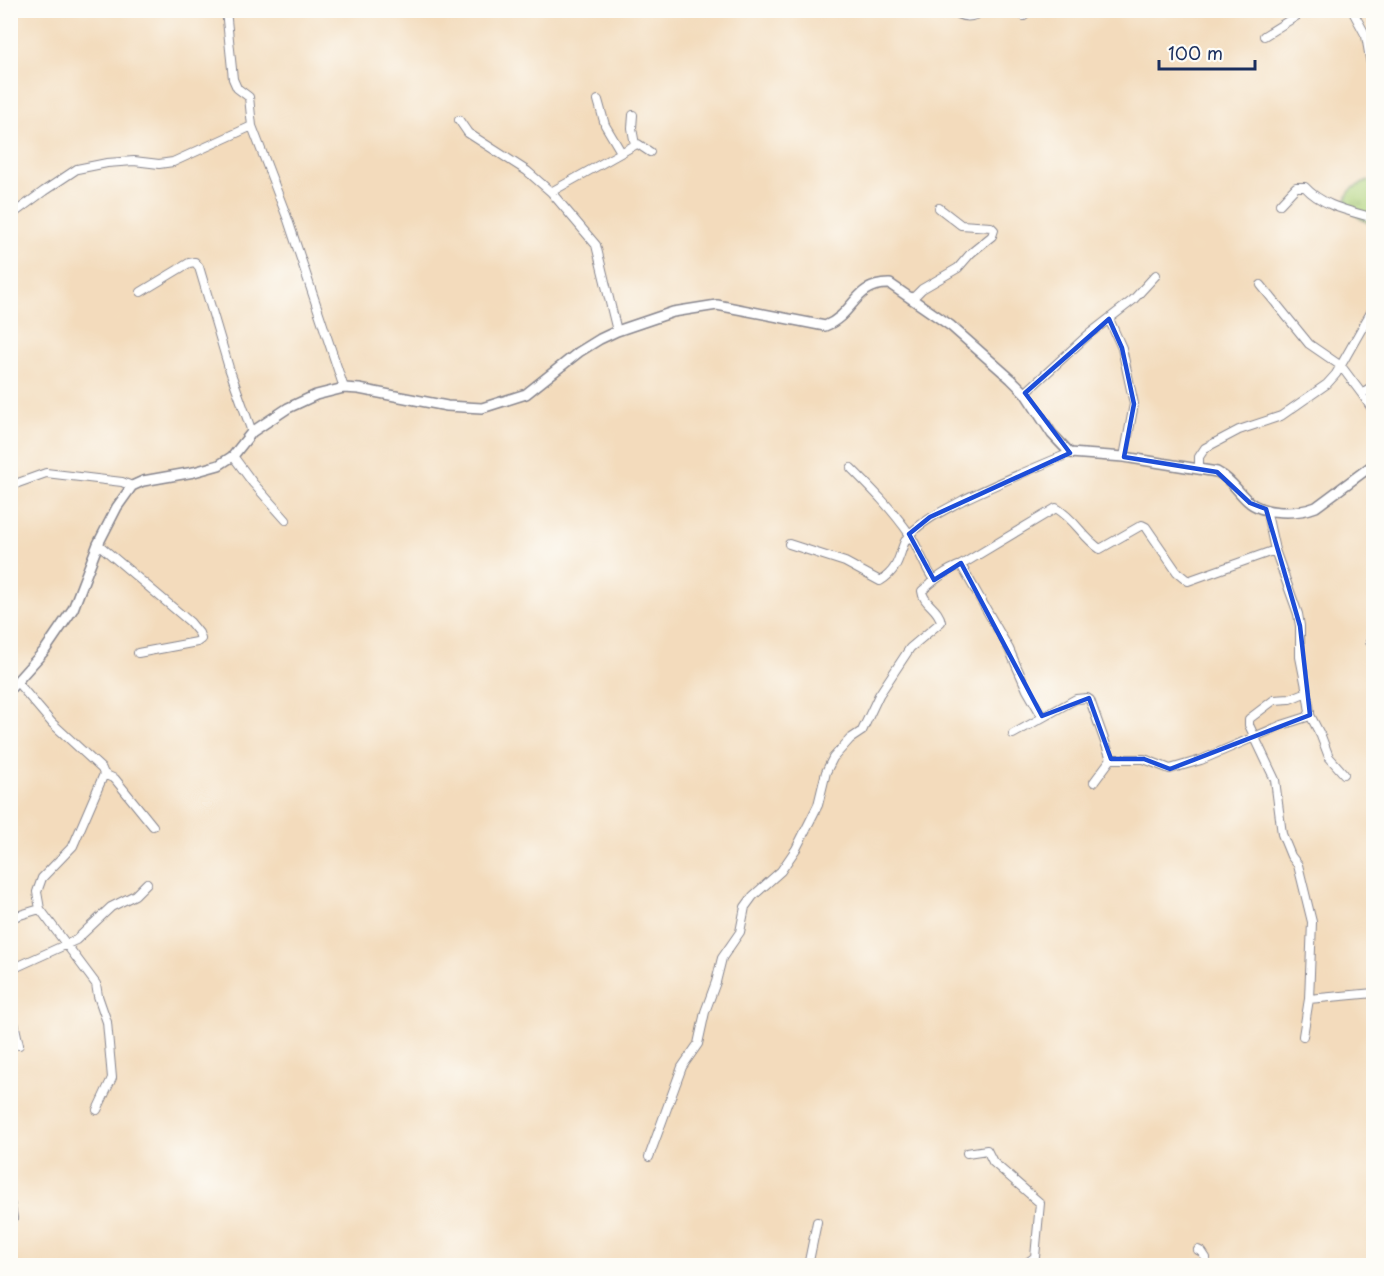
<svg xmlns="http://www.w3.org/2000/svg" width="1384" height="1276" viewBox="0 0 1384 1276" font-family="'Playpen Sans',sans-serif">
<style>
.park{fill:url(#park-tufts);stroke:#65806c;stroke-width:1.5}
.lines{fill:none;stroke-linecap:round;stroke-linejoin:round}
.minor-casing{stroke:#87858d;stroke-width:10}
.major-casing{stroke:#87858d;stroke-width:12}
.minor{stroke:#fff;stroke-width:8}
.major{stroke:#fff;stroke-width:9}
.marked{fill:none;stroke:#1d4ed8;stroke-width:4.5;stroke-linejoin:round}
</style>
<defs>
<pattern id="park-tufts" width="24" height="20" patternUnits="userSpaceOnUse" patternTransform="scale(1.5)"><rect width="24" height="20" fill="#afd27a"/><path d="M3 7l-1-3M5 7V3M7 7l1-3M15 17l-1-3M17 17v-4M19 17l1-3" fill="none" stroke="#96b56c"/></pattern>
</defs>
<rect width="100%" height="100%" fill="#fdfcf7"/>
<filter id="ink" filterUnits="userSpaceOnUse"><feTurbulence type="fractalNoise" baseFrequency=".0167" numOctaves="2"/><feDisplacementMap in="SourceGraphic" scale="12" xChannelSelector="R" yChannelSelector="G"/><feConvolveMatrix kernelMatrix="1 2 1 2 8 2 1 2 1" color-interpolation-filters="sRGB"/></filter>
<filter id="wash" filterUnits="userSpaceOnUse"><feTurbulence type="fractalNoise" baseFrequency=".008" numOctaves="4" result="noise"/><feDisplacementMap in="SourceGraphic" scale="24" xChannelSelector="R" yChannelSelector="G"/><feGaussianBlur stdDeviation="1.35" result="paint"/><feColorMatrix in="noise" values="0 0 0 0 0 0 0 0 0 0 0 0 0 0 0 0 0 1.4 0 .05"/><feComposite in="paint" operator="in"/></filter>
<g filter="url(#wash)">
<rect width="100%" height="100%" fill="#f3dbbc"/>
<path class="park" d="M 1369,181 L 1373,184 L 1373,225 C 1361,220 1336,206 1351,190 C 1356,185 1363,184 1369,181 Z"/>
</g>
<g filter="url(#ink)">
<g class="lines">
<g class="minor-casing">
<path id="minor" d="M 951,10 C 961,18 973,19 983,10
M 1023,10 L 1024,16
M 1352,10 L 1366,36 L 1374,81
M 1264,36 L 1306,10
M 598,100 L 605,125 L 621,152
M 633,115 L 632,128 L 635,145
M 459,120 L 468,133 L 527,171 L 551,192 L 596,245 L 617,331
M 252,126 L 288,220 L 344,388
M 551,192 L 635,145 L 638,144 L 650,152
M 1280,204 L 1296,187 L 1305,187 C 1322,206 1350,211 1374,218
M 10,216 L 44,191 L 77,169 L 107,163 L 134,161 L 159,164 L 173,162 L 252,126 L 249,97 L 237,88 L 233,79 L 226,10
M 1261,285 L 1309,344 L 1341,366 L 1362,394 L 1374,386
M 141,292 L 189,263 L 195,262 L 199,267 L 229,368 L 252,432
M 912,299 L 922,289 L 958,268 L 971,253 L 992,236 L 994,230 L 991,227 L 961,225 L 939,208
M 1109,319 L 1122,348 L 1134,404 L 1124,457
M 1025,393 L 1088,335 L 1133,300 L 1156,275
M 1362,394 L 1374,412
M 233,456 L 253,483 L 286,520
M 851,468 C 872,489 893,510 910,535 C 919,549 924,566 934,580
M 1199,468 L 1199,457 L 1205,448 L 1239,430 L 1281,416 L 1327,384 L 1336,374 L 1374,307
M 10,488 L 18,483 L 46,473 L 122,482 L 132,486
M 1266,509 L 1275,550 L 1298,614 L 1300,626 L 1300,657 L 1307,692 L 1290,699 L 1274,700 L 1249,719 L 1249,725 L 1275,780 L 1282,834 L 1291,856 L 1298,865 L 1312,922 L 1309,999 L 1303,1036
M 98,544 L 190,622 L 199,633 L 201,639 L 197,642 L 138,653
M 789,544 L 845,562 L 880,581 C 905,566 897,545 912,532 C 927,518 945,510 963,500 C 998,483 1034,468 1070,453
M 961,565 L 1009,649 L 1027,690 L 1042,716
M 1370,642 L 1374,641
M 17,682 L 52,723 L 102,769 L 104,774 L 115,779 L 153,826
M 1310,715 L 1321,736 L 1329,757 L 1344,774
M 1013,734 L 1076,699 L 1087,698 L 1090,700 L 1111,759
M 1111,759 L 1144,759 L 1170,769 L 1201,760 L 1282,725 L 1307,717 L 1310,712 L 1307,692
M 1094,782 L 1111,759
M 10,918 L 40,909
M 10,970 L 76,940 L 111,907 L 135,895 L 147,883
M 1309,999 L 1374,993
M 10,1005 L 19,1045
M 97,1110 L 112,1078 L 107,1022 L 98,996 L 96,984 L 40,909 L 37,892 L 42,878 L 73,846 L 104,774
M 967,1153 L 987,1150 L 993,1162 L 1040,1203 L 1035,1257 L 1023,1266
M 649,1157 L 682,1067 L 698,1044 L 705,1012 L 716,982 L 722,958 L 740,932 L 745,907 L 753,896 L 781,871 L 796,849 L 818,805 L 826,772 L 833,758 L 850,739 L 862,731 L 879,695 L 910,648 L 941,622 C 939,608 923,604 922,591 C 934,580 946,570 961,565 L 1056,508 C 1076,520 1082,537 1100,549 L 1142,525 L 1146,527 L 1177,572 L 1188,581 L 1275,550
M 10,1202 L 13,1218 L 10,1219
M 808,1266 L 817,1222
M 1154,1266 L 1164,1262 L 1199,1264 L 1204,1263 L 1206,1258 L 1202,1252 L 1198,1250"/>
</g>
<g class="major-casing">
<path id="major" d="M 10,689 L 45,650 L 73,609 L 98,544 L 117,507 L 132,486 L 143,481 L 194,472 L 219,465 L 233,456 L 252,432 L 288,408 L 316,395 L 344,388 L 359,389 L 447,406 L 482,408 L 526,394 L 579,352 L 600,339 L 617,331 L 673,312 L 717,305 L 825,326 C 855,314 854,283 890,284 L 951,326 L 1011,379 L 1025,393 L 1052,434 L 1070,453 L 1124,457 L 1217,472 C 1231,479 1237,491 1248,501 C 1263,515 1298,514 1316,507 L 1374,464"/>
</g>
<use href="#minor" class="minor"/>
<use href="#major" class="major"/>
</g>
</g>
<path class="marked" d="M 1109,319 L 1122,348 L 1134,404 L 1124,457 L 1217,472 L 1250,503 L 1266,509 L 1300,626 L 1310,715 L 1170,769 L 1144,759 L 1111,759 L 1089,698 L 1042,716 L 961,563 L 934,580 L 909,534 L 930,517 L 1070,453 L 1025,393 Z"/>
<rect width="1384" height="1276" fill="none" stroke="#fdfcf7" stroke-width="36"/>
<path d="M1159 60v9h96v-9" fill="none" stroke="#1b2f5e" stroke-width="3"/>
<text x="1168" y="60" font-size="18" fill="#1b2f5e" stroke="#fdfcf7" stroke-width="4.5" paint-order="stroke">100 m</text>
</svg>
